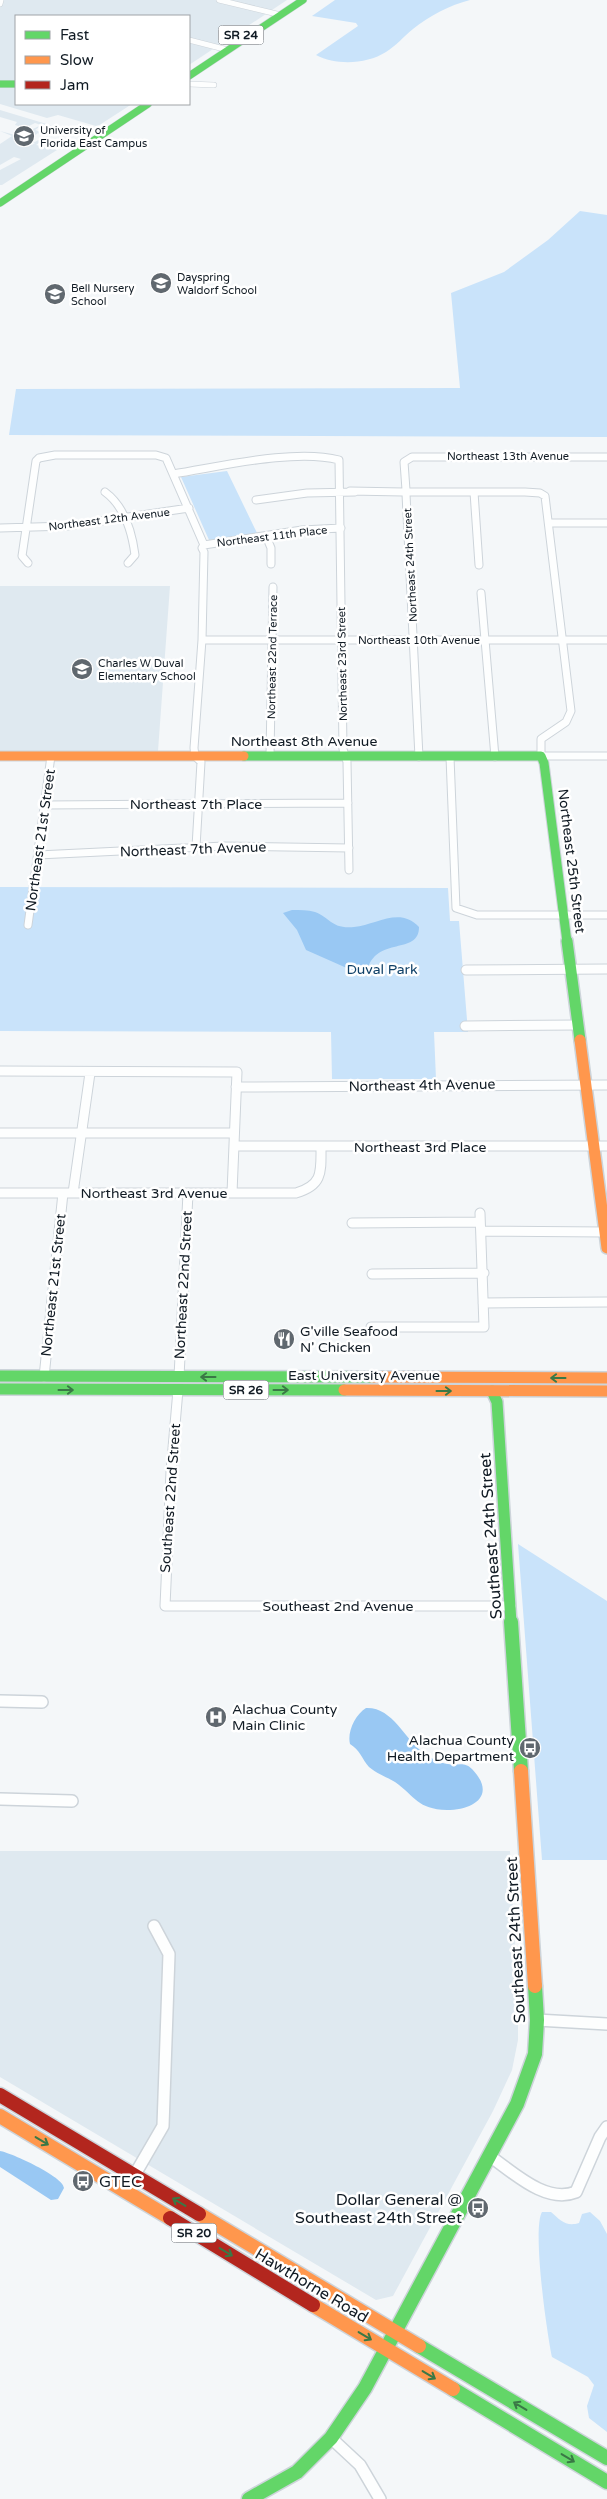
<svg xmlns="http://www.w3.org/2000/svg" width="607" height="2499" viewBox="0 0 607 2499" font-family="'Varela Round',sans-serif">
<style>
.built{fill:#dfe9f0}
.green{fill:#c9e3fa}
.water{fill:#99c8f3}
.lines{fill:none;stroke-linecap:round;stroke-linejoin:round}
.street-far3-casing{stroke:#cdd4da;stroke-width:6}
.street-far2-casing{stroke:#cdd4da;stroke-width:9}
.street-far1-casing{stroke:#cdd4da;stroke-width:11}
.street-casing{stroke:#cdd4da;stroke-width:14}
.fast-far3-casing{stroke:#cdd4da;stroke-width:8}
.fast-far2-casing{stroke:#cdd4da;stroke-width:11}
.fast-far1-casing{stroke:#cdd4da;stroke-width:14}
.fast-casing{stroke:#cdd4da;stroke-width:17}
.slow-far2-casing{stroke:#cdd4da;stroke-width:11}
.slow-far1-casing{stroke:#cdd4da;stroke-width:14}
.slow-casing{stroke:#cdd4da;stroke-width:17}
.jam-casing{stroke:#cdd4da;stroke-width:17}
.street-far3{stroke:#fdfefe;stroke-width:5}
.street-far2{stroke:#fdfefe;stroke-width:7}
.street-far1{stroke:#fdfefe;stroke-width:9}
.street{stroke:#fdfefe;stroke-width:11}
.fast-far3{stroke:#63d668;stroke-width:7}
.fast-far2{stroke:#63d668;stroke-width:9}
.fast-far1{stroke:#63d668;stroke-width:11}
.fast{stroke:#63d668;stroke-width:14}
.slow-far2{stroke:#ff974d;stroke-width:9}
.slow-far1{stroke:#ff974d;stroke-width:11}
.slow{stroke:#ff974d;stroke-width:14}
.jam{stroke:#b3261e;stroke-width:14}
.oneway{stroke:#3a7846}
.labels{text-anchor:middle;stroke-width:5;stroke-linejoin:round;paint-order:stroke}
.far-poi-label{font-size:11px;fill:#111b24;stroke:#fff;text-anchor:start}
.far-street-label{font-size:11px;fill:#111b24;stroke:#fff}
.shield{fill:#fff;stroke:#585f66;stroke-width:1}
.shield-label{font-size:12px;font-weight:bold;fill:#111b24}
.street-label{font-size:14px;fill:#111b24;stroke:#fff}
.park-label{font-size:14px;fill:#104168;stroke:#fff}
.poi-label{font-size:14px;fill:#111b24;stroke:#fff;text-anchor:start}
.near-street-label{font-size:16px;fill:#111b24;stroke:#fff}
.near-poi-label{font-size:16px;fill:#111b24;stroke:#fff;text-anchor:start}
</style>
<rect width="100%" height="100%" fill="#f4f7f9"/>
<path class="built" d="M 0,0 L 287,0 L 189,65 L 189,16 L 16,16 L 16,81 L 0,81 Z
M 0,87 L 16,87 L 16,104 L 132,104 L 84,135 L 42,125 L 35,130 L 50,135 L 47,137 L 38,133 L 34,136 L 29,135 L 16,144 L 21,146 L 26,144 L 32,145 L 35,143 L 33,143 L 42,138 L 44,139 L 36,145 L 57,150 L 2,185 L 0,185 L 0,170 L 21,159 L 14,157 L 0,165 L 0,144 L 12,136 L 0,131 L 19,136 L 41,125 L 35,123 L 25,128 L 15,125 L 17,122 L 0,117 L 0,110 L 80,134 L 86,133 L 96,126 L 58,115 L 47,118 L 0,104 Z
M 0,586 L 170,586 L 158,751 L 0,751 Z
M 0,1851 L 510,1851 L 518,2002 L 518,2040 L 512,2070 L 493,2111 L 393,2296 L 376,2300 L 0,2077 Z"/>
<path class="green" d="M 335,0 L 470,0 C 450,5 429,16 413,29 C 404,36 396,46 386,52 C 367,64 337,66 316,55 L 358,26 L 356,23 L 312,16 Z
M 580,211 L 607,215 L 607,437 L 9,435 L 16,389 L 460,388 L 451,293 L 504,272 L 548,240 Z
M 227,471 L 257,533 L 209,540 L 181,477 Z
M 0,887 L 448,888 L 450,921 L 459,921 L 468,1032 L 434,1032 L 436,1079 L 332,1079 L 331,1032 L 0,1031 Z
M 518,1544 L 607,1601 L 607,1860 L 542,1860 Z
M 542,2212 L 551,2212 C 560,2220 566,2227 579,2223 L 582,2214 L 590,2212 L 600,2221 L 607,2234 L 607,2432 L 589,2418 L 587,2406 L 594,2385 L 588,2377 L 552,2357 C 547,2334 532,2229 542,2212 Z"/>
<path class="water" d="M 292,910 C 300,910 308,910 315,912 C 331,918 331,929 354,927 C 376,925 400,906 419,927 C 419,956 376,935 367,971 L 358,973 L 306,950 L 297,930 L 283,913 Z
M 366,1708 C 393,1707 404,1739 424,1753 C 431,1758 439,1763 448,1764 C 458,1766 464,1761 472,1769 C 497,1795 474,1810 447,1810 C 417,1809 416,1797 395,1782 C 387,1777 377,1774 369,1767 C 362,1759 360,1750 350,1744 C 347,1732 355,1715 366,1708 Z
M 0,2151 C 12,2153 64,2177 64,2188 L 58,2199 L 51,2200 L 0,2167 Z"/>
<g class="lines">
<g class="street-far3-casing">
<path id="street-far3" d="M 219,0 L 281,15
M 0,4 L 1,0
M 189,40 L 228,50
M 189,84 L 214,85"/>
</g>
<g class="street-far2-casing">
<path id="street-far2" d="M 173,474 C 219,467 295,448 339,460 L 343,749 L 347,762 L 349,870
M 406,490 L 404,462 L 412,457 L 607,457
M 350,491 L 403,492
M 105,492 C 124,506 132,532 135,555 L 128,563
M 410,492 L 525,492 L 540,493 L 545,496 L 571,711 L 566,722 L 541,739 L 541,756 L 607,756
M 474,492 L 479,565
M 406,494 L 419,757
M 256,500 L 307,493 L 355,492
M 550,523 L 607,523
M 0,528 L 67,526 L 189,508
M 266,536 L 271,548 L 271,564
M 204,545 L 302,530 L 341,528
M 28,563 L 22,556 L 36,461 L 39,458 L 55,455 L 156,455 L 166,458 L 204,545 L 202,548 L 204,552 L 202,640 L 194,748 L 195,756 L 201,762 L 196,847
M 481,593 L 495,757
M 202,640 L 607,640
M 270,756 L 273,587
M 450,757 L 456,908 L 477,915 L 607,915
M 45,805 L 348,803
M 38,855 L 224,846 L 349,848
M 28,925 L 51,756"/>
</g>
<g class="street-far1-casing">
<path id="street-far1" d="M 466,970 L 607,969
M 465,1026 L 578,1025
M 0,1071 L 237,1072 L 232,1193
M 236,1087 L 607,1085
M 0,1133 L 234,1133
M 234,1146 L 607,1146
M 0,1193 L 296,1193 C 323,1185 321,1172 321,1147
M 73,1193 L 90,1073
M 352,1223 L 480,1222
M 481,1231 L 605,1232
M 372,1274 L 484,1273
M 483,1303 L 607,1302
M 371,1327 L 484,1327 L 480,1213
M 44,1377 L 63,1193
M 179,1377 L 188,1193
M 178,1390 L 171,1471 L 165,1606 L 511,1606"/>
</g>
<g class="street-casing">
<path id="street" d="M 0,1701 L 42,1702
M 0,1799 L 72,1801
M 537,2020 L 607,2024
M 491,2157 C 514,2173 546,2204 576,2192 L 600,2137 L 607,2127
M 134,2176 L 163,2126 L 169,1954 L 154,1926
M 331,2438 L 360,2465 L 380,2499"/>
</g>
<g class="fast-far3-casing">
<path id="fast-far3" d="M 189,76 L 303,0
M 0,84 L 16,84
M 0,203 L 148,104"/>
</g>
<g class="fast-far2-casing">
<path id="fast-far2" d="M 244,756 L 541,756 L 544,763 L 567,942"/>
</g>
<g class="fast-far1-casing">
<path id="fast-far1" d="M 567,941 L 580,1040
M 0,1376 L 371,1377
M 0,1389 L 344,1390
M 492,1391 L 497,1402 L 511,1623"/>
</g>
<g class="fast-casing">
<path id="fast" d="M 511,1622 L 521,1771
M 419,2346 L 607,2458
M 453,2389 L 607,2482
M 249,2499 L 297,2472 L 331,2438 L 365,2388 L 517,2104 L 535,2054 L 537,2020 L 535,1986"/>
</g>
<g class="slow-far2-casing">
<path id="slow-far2" d="M 0,756 L 244,756"/>
</g>
<g class="slow-far1-casing">
<path id="slow-far1" d="M 580,1040 L 607,1248
M 371,1377 L 607,1378
M 344,1390 L 607,1391"/>
</g>
<g class="slow-casing">
<path id="slow" d="M 521,1771 L 535,1986
M 0,2116 L 170,2218
M 199,2214 L 419,2346
M 313,2305 L 453,2389"/>
</g>
<g class="jam-casing">
<path id="jam" d="M 0,2095 L 199,2214
M 170,2218 L 313,2305"/>
</g>
<use href="#street-far3" class="street-far3"/>
<use href="#street-far2" class="street-far2"/>
<use href="#street-far1" class="street-far1"/>
<use href="#street" class="street"/>
<use href="#fast-far3" class="fast-far3"/>
<use href="#fast-far2" class="fast-far2"/>
<use href="#fast-far1" class="fast-far1"/>
<use href="#fast" class="fast"/>
<use href="#slow-far2" class="slow-far2"/>
<use href="#slow-far1" class="slow-far1"/>
<use href="#slow" class="slow"/>
<use href="#jam" class="jam"/>
</g>
<defs><path id="oneway-shaft" d="M-6 0H5M1.5-3L5.5 0L1.5 3" fill="none" stroke-width="1.6" stroke-linecap="round" stroke-linejoin="round" transform="scale(1.25)"/></defs>
<g class="oneway">
<use href="#oneway-shaft" transform="translate(208 1377) rotate(180)"/>
<use href="#oneway-shaft" transform="translate(558 1378) rotate(180)"/>
<use href="#oneway-shaft" transform="translate(66 1390)"/>
<use href="#oneway-shaft" transform="translate(281 1390)"/>
<use href="#oneway-shaft" transform="translate(444 1391)"/>
<use href="#oneway-shaft" transform="translate(42 2141) rotate(31)"/>
<use href="#oneway-shaft" transform="translate(179 2202) rotate(-149)"/>
<use href="#oneway-shaft" transform="translate(226 2252) rotate(31)"/>
<use href="#oneway-shaft" transform="translate(365 2336) rotate(31)"/>
<use href="#oneway-shaft" transform="translate(429 2375) rotate(31)"/>
<use href="#oneway-shaft" transform="translate(520 2406) rotate(-149)"/>
<use href="#oneway-shaft" transform="translate(568 2458) rotate(31)"/>
</g>
<defs>
<g id="university-disc" transform="scale(1.125)"><circle r="9.5" fill="#60686f" stroke="#fff"/><path d="M0-5L7-2L0 1L-7-2ZM-4 1L0 2.5L4 1V4Q0 6-4 4Z" fill="#fff"/></g>
<g id="school-disc" transform="scale(1.125)"><circle r="9.5" fill="#60686f" stroke="#fff"/><path d="M0-5L7-2L0 1L-7-2ZM-4 1L0 2.5L4 1V4Q0 6-4 4Z" fill="#fff"/></g>
<g id="restaurant-disc" transform="scale(1.125)"><circle r="9.5" fill="#60686f" stroke="#fff"/><path d="M-5-6h1v4h1v-4h1v4h1v-4h1v5L-1.5 .5V6h-2V.5L-5-1ZM5-6V6H3V1.5H1.5Q1.5-4 5-6Z" fill="#fff"/></g>
<g id="hospital-disc" transform="scale(1.125)"><circle r="9.5" fill="#60686f" stroke="#fff"/><path d="M-5-5h3v3.5h4V-5h3V5h-3V1.5h-4V5h-3Z" fill="#fff"/></g>
<g id="bus-disc" transform="scale(1.125)"><circle r="9.5" fill="#60686f" stroke="#fff"/><path d="M-5-6H5V4H4V6H2V4H-2V6H-4V4H-5ZM-3.5-4V0h7V-4ZM-3.5 1.2v1.5H-2V1.2ZM2 1.2v1.5H3.5V1.2Z" fill="#fff"/></g>
</defs>
<g fill-rule="evenodd">
<use href="#university-disc" x="24" y="136"/>
<use href="#school-disc" x="161" y="283"/>
<use href="#school-disc" x="55" y="294"/>
<use href="#school-disc" x="82" y="669"/>
<use href="#restaurant-disc" x="284" y="1339"/>
<use href="#hospital-disc" x="216" y="1717"/>
<use href="#bus-disc" x="530" y="1748"/>
<use href="#bus-disc" x="83" y="2181"/>
<use href="#bus-disc" x="478" y="2208"/>
</g>
<g class="labels">
<g class="far-poi-label">
<text x="40" y="134">University of<tspan x="40" dy="13">Florida East Campus</tspan></text>
<text x="177" y="281">Dayspring<tspan x="177" dy="13">Waldorf School</tspan></text>
<text x="71" y="292">Bell Nursery<tspan x="71" dy="13">School</tspan></text>
<text x="98" y="667">Charles W Duval<tspan x="98" dy="13">Elementary School</tspan></text>
</g>
<g class="far-street-label">
<text x="508" y="460">Northeast 13th Avenue</text>
<text transform="translate(109 519) rotate(-7)" y="4">Northeast 12th Avenue</text>
<text transform="translate(272 536) rotate(-7)" y="4">Northeast 11th Place</text>
<text transform="translate(410 565) rotate(-93)" y="4">Northeast 24th Street</text>
<text x="419" y="644">Northeast 10th Avenue</text>
<text transform="translate(272 657) rotate(-89)" y="4">Northeast 22nd Terrace</text>
<text transform="translate(342 664) rotate(-91)" y="4">Northeast 23rd Street</text>
</g>
<g class="shield">
<rect x="218.5" y="25.5" width="45" height="19" rx="4"/>
<rect x="223.5" y="1380.5" width="45" height="19" rx="4"/>
<rect x="171.5" y="2223.5" width="45" height="19" rx="4"/>
</g>
<g class="shield-label">
<text x="241" y="39">SR 24</text>
<text x="246" y="1394">SR 26</text>
<text x="194" y="2237">SR 20</text>
</g>
<g class="street-label">
<text x="304" y="746">Northeast 8th Avenue</text>
<text x="196" y="809">Northeast 7th Place</text>
<text transform="translate(40 840) rotate(-82)" y="5">Northeast 21st Street</text>
<text transform="translate(193 849) rotate(-2)" y="5">Northeast 7th Avenue</text>
<text transform="translate(572 861) rotate(83)" y="5">Northeast 25th Street</text>
<text transform="translate(422 1085) rotate(-1)" y="5">Northeast 4th Avenue</text>
<text x="420" y="1152">Northeast 3rd Place</text>
<text x="154" y="1198">Northeast 3rd Avenue</text>
<text transform="translate(53 1285) rotate(-84)" y="5">Northeast 21st Street</text>
<text transform="translate(183 1285) rotate(-87)" y="5">Northeast 22nd Street</text>
<text x="364" y="1380">East University Avenue</text>
<text transform="translate(170 1498) rotate(-86)" y="5">Southeast 22nd Street</text>
<text x="338" y="1611">Southeast 2nd Avenue</text>
</g>
<g class="park-label">
<text x="382" y="974">Duval Park</text>
</g>
<g class="poi-label">
<text x="300" y="1336">G'ville Seafood<tspan x="300" dy="16">N' Chicken</tspan></text>
<text x="232" y="1714">Alachua County<tspan x="232" dy="16">Main Clinic</tspan></text>
<text x="514" y="1745" text-anchor="end">Alachua County<tspan x="514" dy="16">Health Department</tspan></text>
</g>
<g class="near-street-label">
<text transform="translate(490 1536) rotate(-94)" y="6">Southeast 24th Street</text>
<text transform="translate(515 1940) rotate(-93)" y="6">Southeast 24th Street</text>
<text transform="translate(312 2285) rotate(31)" y="6">Hawthorne Road</text>
</g>
<g class="near-poi-label">
<text x="99" y="2187">GTEC</text>
<text x="462" y="2205" text-anchor="end">Dollar General @<tspan x="462" dy="18">Southeast 24th Street</tspan></text>
</g>
</g>
<rect x="15" y="15" width="175" height="90" fill="#ffffff" stroke="#a0a4a7"/>
<rect x="25" y="31" width="25" height="8" fill="#63d668" stroke="#a0a4a7"/>
<text x="60" y="40" font-size="15" fill="#111b24">Fast</text>
<rect x="25" y="56" width="25" height="8" fill="#ff974d" stroke="#a0a4a7"/>
<text x="60" y="65" font-size="15" fill="#111b24">Slow</text>
<rect x="25" y="81" width="25" height="8" fill="#b3261e" stroke="#a0a4a7"/>
<text x="60" y="90" font-size="15" fill="#111b24">Jam</text>
</svg>
